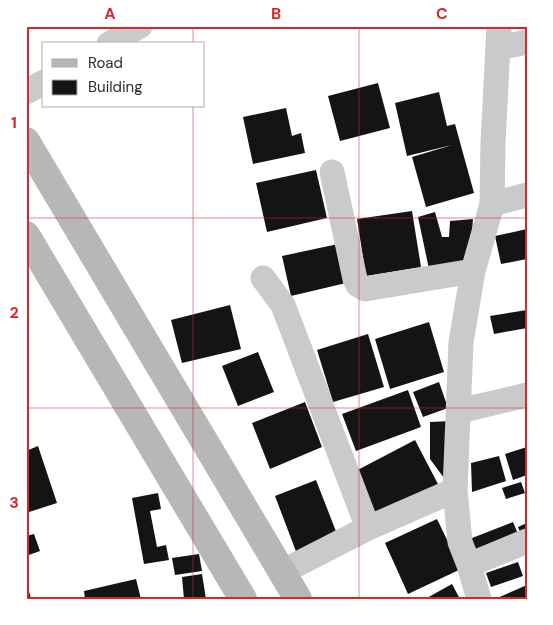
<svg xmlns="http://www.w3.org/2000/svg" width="553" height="625" viewBox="0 0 553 625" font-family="'DM Sans',sans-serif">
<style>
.building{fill:#141414}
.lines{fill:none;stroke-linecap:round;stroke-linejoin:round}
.street{stroke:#cacaca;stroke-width:25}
.secondary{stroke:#b7b7b7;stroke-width:28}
.grid{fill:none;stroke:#d62828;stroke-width:1;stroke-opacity:0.55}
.neatline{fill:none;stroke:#d62828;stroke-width:2}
.grid-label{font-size:16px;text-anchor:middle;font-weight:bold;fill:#d62828}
</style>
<rect width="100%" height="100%" fill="#fff"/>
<path class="building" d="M 378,83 L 390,128 L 340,141 L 328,96 Z
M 439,92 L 447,126 L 455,124 L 474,193 L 426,207 L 412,157 L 452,145 L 407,156 L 395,103 Z
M 286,108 L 292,136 L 301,133 L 305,153 L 253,164 L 243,117 Z
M 316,170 L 327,218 L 267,232 L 256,183 Z
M 412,211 L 421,267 L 366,276 L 357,219 Z
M 435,212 L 442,237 L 449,237 L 450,221 L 473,219 L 470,260 L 429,269 L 418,217 Z
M 527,229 L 527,259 L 501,264 L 495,236 Z
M 338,244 L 346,283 L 291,296 L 282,256 Z
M 230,305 L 241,349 L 182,363 L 171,320 Z
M 527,310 L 527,328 L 494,334 L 490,316 Z
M 429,322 L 444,372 L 390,389 L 375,339 Z
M 368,334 L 384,387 L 333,402 L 317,350 Z
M 258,352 L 274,392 L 238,406 L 222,366 Z
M 439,382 L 448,408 L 423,417 L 413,392 Z
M 408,390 L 421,427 L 356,451 L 342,414 Z
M 305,402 L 322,447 L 270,469 L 252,423 Z
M 451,421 L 444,478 L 430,459 L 430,422 Z
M 415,440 L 439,486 L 372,521 L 348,475 Z
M 38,446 L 57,503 L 26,513 L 26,451 Z
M 527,447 L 527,475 L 513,480 L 505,454 Z
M 499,456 L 506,481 L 472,492 L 471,463 Z
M 316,480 L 339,539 L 297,554 L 275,496 Z
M 521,482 L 525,493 L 506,499 L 502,488 Z
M 158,493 L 161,509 L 150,511 L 157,547 L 166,545 L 169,560 L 144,564 L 132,498 Z
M 437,519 L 461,569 L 408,594 L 385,543 Z
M 513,522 L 521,541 L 475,560 L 467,540 Z
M 527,523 L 527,539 L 523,540 L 518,527 Z
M 34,534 L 40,551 L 26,556 L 26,536 Z
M 199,554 L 202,571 L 175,575 L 172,558 Z
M 518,562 L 523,576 L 491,587 L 486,573 Z
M 202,574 L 206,599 L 184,599 L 182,577 Z
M 136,579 L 141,599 L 85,599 L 84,591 Z
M 26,583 L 27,583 L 31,599 L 26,599 Z
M 452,584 L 460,599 L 425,599 Z
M 527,585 L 527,599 L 495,599 Z"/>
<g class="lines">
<path class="street" d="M 109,44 L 140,26
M 499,48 L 527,42
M 26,92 L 44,82
M 332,172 L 355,279 L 358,285 L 365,289 L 473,271
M 492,204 L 527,195
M 263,278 L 283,305 L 368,528
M 459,411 L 527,395
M 469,565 L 527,541
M 282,572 L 368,528 L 455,490
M 479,599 L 469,565 L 460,542 L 455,490 L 461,342 L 473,271 L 492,204 L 493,143 L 499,26"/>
<path class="secondary" d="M 26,141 L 298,599
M 26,235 L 243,599"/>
</g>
<path class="grid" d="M 193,26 L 193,44M 359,26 L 359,599M 193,106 L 193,599M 26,218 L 527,218M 26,408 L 527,408"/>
<rect width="553" height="625" fill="none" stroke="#ffffff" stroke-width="55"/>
<rect x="42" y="42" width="162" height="65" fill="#ffffff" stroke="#ababab"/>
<rect x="52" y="59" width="25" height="8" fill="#b7b7b7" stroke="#ababab"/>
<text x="88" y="68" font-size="15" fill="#2d2d2d">Road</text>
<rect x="52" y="80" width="25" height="15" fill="#141414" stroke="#ababab"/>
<text x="88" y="92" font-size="15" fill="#2d2d2d">Building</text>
<rect x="28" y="28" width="498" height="570" class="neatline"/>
<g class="grid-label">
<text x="110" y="19">A</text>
<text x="276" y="19">B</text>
<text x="442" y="19">C</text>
<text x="14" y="128">1</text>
<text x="14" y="318">2</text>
<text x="14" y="508">3</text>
</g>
</svg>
